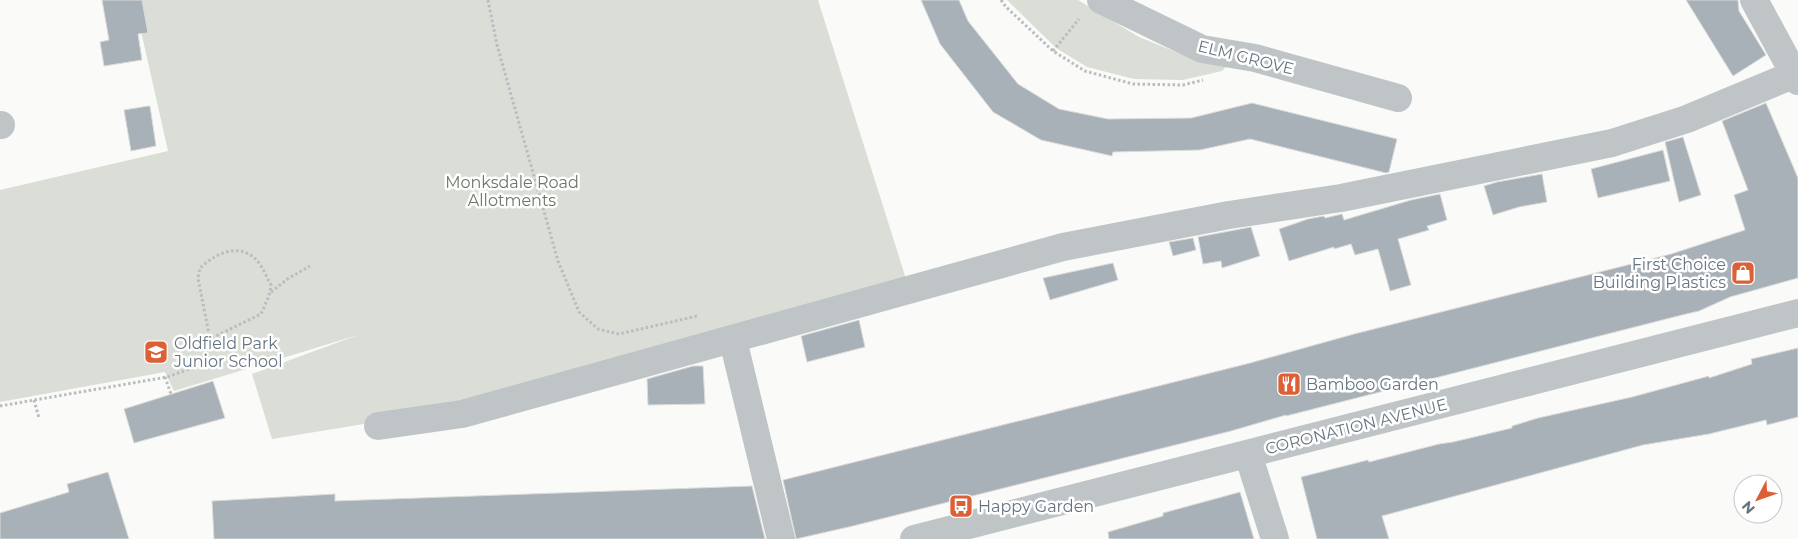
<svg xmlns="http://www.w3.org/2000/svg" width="1798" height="539" viewBox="0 0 1798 539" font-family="Montserrat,sans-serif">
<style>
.green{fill:#daded7}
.building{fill:#a8b1b7;stroke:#dcdcda}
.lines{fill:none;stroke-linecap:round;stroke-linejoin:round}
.path{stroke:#babdc0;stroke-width:3;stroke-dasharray:2.5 2.5;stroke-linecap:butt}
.minor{stroke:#bfc4c7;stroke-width:28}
.labels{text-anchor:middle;stroke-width:5;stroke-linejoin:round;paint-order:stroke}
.street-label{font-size:16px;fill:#667581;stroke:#fff}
.park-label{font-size:16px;fill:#687a65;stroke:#fff}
.poi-label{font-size:16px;fill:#667581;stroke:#fff;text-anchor:start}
</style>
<rect width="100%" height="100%" fill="#fafaf8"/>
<path class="green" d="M 134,0 L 818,0 L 907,282 L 497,394 L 370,423 L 272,439 L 252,374 L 358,335 L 174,391 L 165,372 L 0,402 L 0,190 L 168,151 Z
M 1007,0 L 1078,0 L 1139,37 L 1186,56 L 1230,63 L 1222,71 L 1183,80 L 1134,79 L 1087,67 L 1056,48 Z"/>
<path class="building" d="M 102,0 L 142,0 L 148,33 L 138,34 L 142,60 L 104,66 L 100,42 L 109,40 Z
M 921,0 L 959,0 L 968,21 L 1018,84 L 1059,109 L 1108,119 L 1191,118 L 1252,103 L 1397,139 L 1389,172 L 1386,173 L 1250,139 L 1200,150 L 1113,152 L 1112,156 L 1041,140 L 993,112 L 940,44 Z
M 1686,0 L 1738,0 L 1739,11 L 1766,55 L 1733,76 Z
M 1766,103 L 1798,178 L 1798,278 L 1730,297 L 1699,311 L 1682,315 L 1286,416 L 1286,415 L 1231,431 L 853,526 L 796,539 L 783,480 L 1250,363 L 1354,334 L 1671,254 L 1745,230 L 1734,195 L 1748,190 L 1722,121 Z
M 148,106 L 150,106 L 156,146 L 131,151 L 124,110 Z
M 1683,137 L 1701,195 L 1679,202 L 1665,142 Z
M 1663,150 L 1670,181 L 1598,198 L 1591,169 Z
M 1542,174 L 1547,202 L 1519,207 L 1493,215 L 1484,186 L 1497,182 Z
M 1440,194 L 1447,220 L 1427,226 L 1429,230 L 1398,239 L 1411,285 L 1390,291 L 1378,249 L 1355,255 L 1351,244 L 1334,249 L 1334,247 L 1289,261 L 1279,229 L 1308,219 L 1324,216 L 1325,218 L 1342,214 L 1344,220 L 1411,200 Z
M 1251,227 L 1260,256 L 1222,268 L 1221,261 L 1203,264 L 1198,237 Z
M 1193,238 L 1196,250 L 1173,256 L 1169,242 Z
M 1113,263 L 1118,280 L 1050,300 L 1043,278 Z
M 859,320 L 865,347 L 807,362 L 801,336 Z
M 1798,348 L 1798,417 L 1767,425 L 1766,420 L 1709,434 L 1643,445 L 1382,516 L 1389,539 L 1317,539 L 1301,477 L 1368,460 L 1369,462 L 1439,444 L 1453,442 L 1512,428 L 1512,426 L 1538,418 L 1632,397 L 1709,376 L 1709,378 L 1752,364 L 1751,359 Z
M 693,366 L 703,366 L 705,404 L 648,405 L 647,379 Z
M 213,381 L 225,418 L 134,443 L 124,409 Z
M 108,472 L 129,539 L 0,539 L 0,513 L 69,492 L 67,484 Z
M 752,486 L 765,539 L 214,539 L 212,501 L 335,494 L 335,501 Z
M 1240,492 L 1254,539 L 1109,539 L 1108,532 L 1163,516 L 1163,513 Z"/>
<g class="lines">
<path class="path" d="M 488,0 L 497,45 L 558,261 L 579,312 L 598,329 L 619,334 L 697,316
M 1001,0 L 1006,7 L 1053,51 L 1085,71 L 1133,84 L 1183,85 L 1203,80
M 1053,51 L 1079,19
M 271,292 L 289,278 L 310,266
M 165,377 L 171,394
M 34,400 L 39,418
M 0,406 L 167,377 L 195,367 L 206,354 L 210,339 L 198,278 L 200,268 C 217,252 242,241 259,263 C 264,270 267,278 271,285 L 269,296 L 261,314 L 210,339"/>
<path class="minor" d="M 1101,0 L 1202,49 L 1255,58 L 1398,98
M 1754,0 L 1798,81
M 0,125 L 1,125
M 733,340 L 781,539
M 378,426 L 462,414 L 1063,247 L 1229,215 L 1341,198 L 1612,143 L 1687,119 L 1795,74
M 1248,454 L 1275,539
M 914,539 L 1798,313"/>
</g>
<defs>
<g id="shop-square" transform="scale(1.25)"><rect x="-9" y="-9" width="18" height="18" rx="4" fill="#dc5f36" stroke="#fff"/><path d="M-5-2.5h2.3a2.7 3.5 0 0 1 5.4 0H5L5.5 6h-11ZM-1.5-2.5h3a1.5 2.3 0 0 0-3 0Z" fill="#fff"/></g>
<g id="school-square" transform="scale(1.25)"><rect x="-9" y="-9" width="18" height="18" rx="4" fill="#dc5f36" stroke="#fff"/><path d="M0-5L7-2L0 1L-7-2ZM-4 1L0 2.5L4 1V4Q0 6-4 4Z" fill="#fff"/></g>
<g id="restaurant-square" transform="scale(1.25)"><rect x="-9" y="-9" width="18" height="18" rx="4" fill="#dc5f36" stroke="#fff"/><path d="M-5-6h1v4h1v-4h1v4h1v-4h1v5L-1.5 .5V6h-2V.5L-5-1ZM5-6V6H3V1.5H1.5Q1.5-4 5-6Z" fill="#fff"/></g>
<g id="bus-square" transform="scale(1.25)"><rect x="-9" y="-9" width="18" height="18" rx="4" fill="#dc5f36" stroke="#fff"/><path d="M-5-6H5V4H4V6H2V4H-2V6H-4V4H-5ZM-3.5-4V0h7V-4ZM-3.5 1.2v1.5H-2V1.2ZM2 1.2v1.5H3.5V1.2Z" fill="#fff"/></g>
</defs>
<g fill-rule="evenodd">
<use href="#shop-square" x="1743" y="273"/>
<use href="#school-square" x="156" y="352"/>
<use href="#restaurant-square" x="1289" y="384"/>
<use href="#bus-square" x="961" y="506"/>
</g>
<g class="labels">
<g class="street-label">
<text transform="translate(1246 57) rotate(14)" y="6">ELM GROVE</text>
<text transform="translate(1356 426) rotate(-14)" y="6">CORONATION AVENUE</text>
</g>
<g class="park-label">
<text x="512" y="188">Monksdale Road<tspan x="512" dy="18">Allotments</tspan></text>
</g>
<g class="poi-label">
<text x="1726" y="270" text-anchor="end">First Choice<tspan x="1726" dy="18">Building Plastics</tspan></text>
<text x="174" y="349">Oldfield Park<tspan x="174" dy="18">Junior School</tspan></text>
<text x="1306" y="390">Bamboo Garden</text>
<text x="978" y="512">Happy Garden</text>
</g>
</g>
<g transform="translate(1758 499) rotate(229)"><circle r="24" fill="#ffffff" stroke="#c2c8cd"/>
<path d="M0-4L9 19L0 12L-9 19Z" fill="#dc5f36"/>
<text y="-8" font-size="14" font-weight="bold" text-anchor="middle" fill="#667581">N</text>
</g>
</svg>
